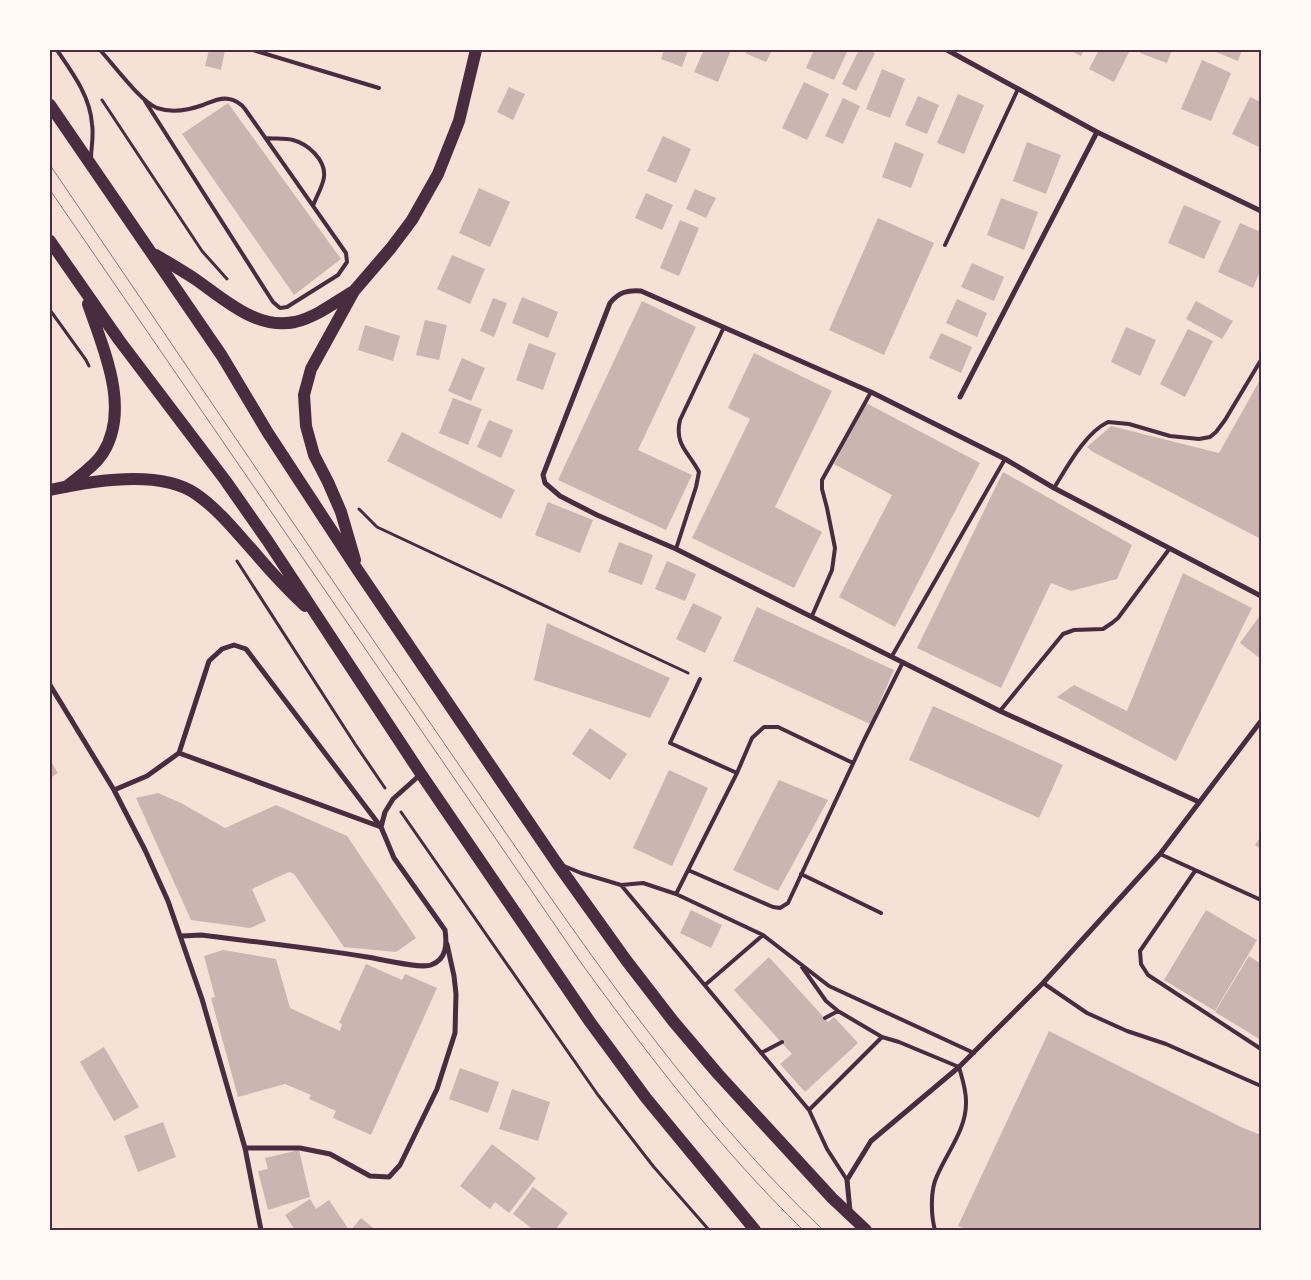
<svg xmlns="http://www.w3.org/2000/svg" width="1311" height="1280" viewBox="0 0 1311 1280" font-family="'Open Sans',sans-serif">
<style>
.building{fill:#ccb4b1}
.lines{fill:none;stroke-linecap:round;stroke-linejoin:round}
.path{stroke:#4a2c40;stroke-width:3}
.service{stroke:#4a2c40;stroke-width:4}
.minor{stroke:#4a2c40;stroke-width:5}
.primary{stroke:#4a2c40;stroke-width:12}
.tram{stroke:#8f747c;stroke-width:1}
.neatline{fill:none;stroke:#4a2c40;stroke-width:2}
</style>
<rect width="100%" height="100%" fill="#f7e1d7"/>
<path class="building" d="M 209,50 L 225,50 L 221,70 L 205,66 Z
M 664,50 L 688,50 L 682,67 L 661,59 Z
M 704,50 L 731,50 L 718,82 L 694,72 Z
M 747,50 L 772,50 L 766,62 L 745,53 Z
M 814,50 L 848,50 L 834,80 L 806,68 Z
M 859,50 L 869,50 L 875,53 L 856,91 L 842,84 Z
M 1069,50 L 1084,50 L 1081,56 Z
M 1099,50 L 1130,50 L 1114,82 L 1089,69 Z
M 1141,50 L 1172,50 L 1167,63 L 1140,53 Z
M 1211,50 L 1242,50 L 1238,61 Z
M 1202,60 L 1231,73 L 1211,121 L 1181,109 Z
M 882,69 L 905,79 L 890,118 L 866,109 Z
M 804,82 L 829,94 L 807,140 L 782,128 Z
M 509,87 L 525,94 L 513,120 L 497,112 Z
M 958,94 L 984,105 L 964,154 L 937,143 Z
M 918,96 L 939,105 L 927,134 L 905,125 Z
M 1250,97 L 1261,102 L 1261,148 L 1232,134 Z
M 843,98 L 860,106 L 843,144 L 825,136 Z
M 228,103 L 341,259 L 294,295 L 182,134 Z
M 663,136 L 691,149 L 676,183 L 647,171 Z
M 895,142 L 924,154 L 911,188 L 882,177 Z
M 1027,142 L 1061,155 L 1046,194 L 1013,181 Z
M 479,188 L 510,202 L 490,247 L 459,233 Z
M 695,189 L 716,198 L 706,218 L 686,209 Z
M 646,193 L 673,205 L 662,230 L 635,218 Z
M 1001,198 L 1038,212 L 1024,250 L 987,235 Z
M 1184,205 L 1221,221 L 1204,259 L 1168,243 Z
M 878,218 L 934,243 L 884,355 L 829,330 Z
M 680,220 L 699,228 L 679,276 L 660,268 Z
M 1240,223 L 1261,232 L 1261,269 L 1253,288 L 1218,272 Z
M 452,255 L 485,269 L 470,304 L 437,289 Z
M 972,263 L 1004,277 L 994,301 L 961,287 Z
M 522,297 L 558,312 L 548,338 L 512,323 Z
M 493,298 L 507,303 L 494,337 L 480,331 Z
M 957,299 L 987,313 L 977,337 L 946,323 Z
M 642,301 L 696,327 L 638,450 L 692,475 L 666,530 L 558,480 Z
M 1196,301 L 1233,321 L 1222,339 L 1186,319 Z
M 425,320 L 447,325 L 439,360 L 416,355 Z
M 365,325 L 400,336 L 393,361 L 358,350 Z
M 1126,327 L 1156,340 L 1140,376 L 1111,362 Z
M 1188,329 L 1213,341 L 1185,397 L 1160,384 Z
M 941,333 L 972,347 L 961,373 L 929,358 Z
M 529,343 L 556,353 L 543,390 L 516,380 Z
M 754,353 L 832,391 L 775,507 L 822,532 L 794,588 L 692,538 L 750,419 L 728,408 Z
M 462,358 L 485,368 L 471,401 L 448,391 Z
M 1261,378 L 1261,539 L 1093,452 L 1087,447 L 1111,426 L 1219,453 Z
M 453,398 L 482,409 L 468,445 L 439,433 Z
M 866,403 L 980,463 L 895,627 L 839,597 L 892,495 L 834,464 Z
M 489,420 L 513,430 L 501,458 L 477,447 Z
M 402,432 L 515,490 L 501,519 L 387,461 Z
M 1003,472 L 1132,545 L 1117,579 L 1071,591 L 1051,583 L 1001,688 L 917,648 Z
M 548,502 L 593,520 L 580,553 L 535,535 Z
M 619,542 L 653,555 L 642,585 L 608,572 Z
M 667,561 L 696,574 L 685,601 L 655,589 Z
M 1183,573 L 1252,608 L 1176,761 L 1057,697 L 1074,685 L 1127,711 Z
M 693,603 L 722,617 L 705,653 L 676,639 Z
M 757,607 L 894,670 L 870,724 L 733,661 Z
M 1261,614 L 1261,659 L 1240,643 Z
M 547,623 L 670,678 L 650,718 L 534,680 Z
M 933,706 L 1063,765 L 1039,818 L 909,760 Z
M 590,728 L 627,754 L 610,780 L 572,754 Z
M 50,760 L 58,773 L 50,778 Z
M 669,770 L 708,788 L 672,866 L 633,848 Z
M 779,780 L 828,800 L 778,891 L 733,870 Z
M 158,793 L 181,803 L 225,828 L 276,805 L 347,836 L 416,938 L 396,952 L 344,947 L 294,874 L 289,872 L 252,889 L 266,921 L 250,928 L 191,920 L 136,798 Z
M 1261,836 L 1261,849 L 1255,845 Z
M 691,910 L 722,925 L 711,948 L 680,933 Z
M 1206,910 L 1257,940 L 1215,1011 L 1164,980 Z
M 223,950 L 276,959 L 290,1008 L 340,1031 L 342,1024 L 339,1023 L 366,964 L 402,980 L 405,974 L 437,988 L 371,1135 L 333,1118 L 336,1111 L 309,1099 L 311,1095 L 285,1084 L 238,1097 L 211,998 L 215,997 L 204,956 Z
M 1249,956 L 1261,964 L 1261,1040 L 1215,1012 Z
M 769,957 L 828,1022 L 834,1017 L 858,1043 L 805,1092 L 780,1064 L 792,1054 L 734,990 Z
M 1049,1031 L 1243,1128 L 1261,1135 L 1261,1230 L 968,1230 L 958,1226 Z
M 104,1047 L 139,1107 L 114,1121 L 80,1062 Z
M 460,1068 L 499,1082 L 488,1113 L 449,1099 Z
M 512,1089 L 550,1102 L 538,1141 L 499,1129 Z
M 163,1122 L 176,1157 L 138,1172 L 124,1136 Z
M 492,1144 L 536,1178 L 509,1213 L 495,1202 L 490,1209 L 460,1186 Z
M 299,1150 L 310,1197 L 268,1210 L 258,1171 L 268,1169 L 265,1158 Z
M 533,1187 L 568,1213 L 555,1230 L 534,1230 L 513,1214 Z
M 310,1199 L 316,1209 L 329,1200 L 349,1230 L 295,1230 L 285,1215 Z
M 361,1218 L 376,1230 L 351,1230 Z"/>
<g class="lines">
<path class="path" d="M 102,100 L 202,251 L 227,279
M 50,310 L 86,360 L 89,366
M 359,509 L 377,527 L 688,673
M 237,561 L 355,744 L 385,788
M 401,812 L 598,1095 L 653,1166 L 709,1230"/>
<path class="service" d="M 57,50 C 72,72 90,96 92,124 C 94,135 91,148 91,159
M 100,50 C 114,65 140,101 157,108 C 172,113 189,110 203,105 C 211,102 220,97 229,99 C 236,100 241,104 245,109 L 346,253 L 347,262 L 338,275 L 287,307 L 280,308 L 273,302 L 145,101
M 253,50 L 379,88
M 266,138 C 275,139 285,138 293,140 C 308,144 326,160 324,177 C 323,186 316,197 313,206
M 945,245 L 1018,89
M 1054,488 C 1067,467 1085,433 1108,422 L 1129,424 L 1170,436 L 1199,439 L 1210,437 L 1216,432 L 1225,420 L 1261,360
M 676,549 L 696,487 L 699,472 C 689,452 674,445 680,420 L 724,327
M 812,616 L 832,570 L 835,548 L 827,508 L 822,489 L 822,480 L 871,392
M 892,656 L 1005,459
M 1000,711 L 1063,634 L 1074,630 L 1103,629 L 1112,623 L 1118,618 L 1170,548
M 737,773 L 752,738 L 764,727 L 778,727 L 853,763
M 1160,854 L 1261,900
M 564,866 L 581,873 L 621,885 L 809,1110 L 827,1149 L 847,1180
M 688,870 L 773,907 L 780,908 L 788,903 L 864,740 L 903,662
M 1195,871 L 1140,951 L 1141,964 L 1148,975 L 1261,1049
M 801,874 L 881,913
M 621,885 L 643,883 L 676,894 L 763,935 L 829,986 L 974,1053
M 676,894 L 737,773 L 670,743 L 700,679
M 802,967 L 826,1001 L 838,1011 L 882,1037 L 899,1042 L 959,1067 C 962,1078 966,1089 966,1101 C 967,1129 947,1152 937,1176 C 930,1190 931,1216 935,1230
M 1043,983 L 1087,1013 L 1127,1031 L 1166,1044 L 1261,1086
M 705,985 L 763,935
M 825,1018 L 838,1011
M 761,1053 L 782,1042
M 809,1110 L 882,1037"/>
<path class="minor" d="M 947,50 L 1097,132 L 1261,211
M 960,397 L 1097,132
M 50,685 L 114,790 L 145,850 L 168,901 L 202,999 L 245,1148 L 261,1230
M 179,753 L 381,827
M 114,790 L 147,776 L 179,753 L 209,661 L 222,649 L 234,645 L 246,649 L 381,827
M 1199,802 L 1000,711 L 676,549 L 597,515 L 560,496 L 545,483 L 543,475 L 610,303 C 619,292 627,290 641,291 L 871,392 L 1005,459 L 1054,488 L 1261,596
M 182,936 L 201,935 C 256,942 312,948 367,957 C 380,959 421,969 431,965 C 447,959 447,944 445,930 L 394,858 L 381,827 L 385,812 L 393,799 L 421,774
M 245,1148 L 300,1148 L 330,1154 L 370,1176 L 389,1177 L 400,1165 L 437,1089 L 455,1033 L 456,994 L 454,976 L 447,944
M 850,1211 L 847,1180 L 871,1141 L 959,1067 L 1043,983 L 1160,854 L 1261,721"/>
<path class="primary" d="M 50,105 L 222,356 L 268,433 L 357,569 L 556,862 L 626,960 L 673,1021 L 718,1074 L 832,1198 L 866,1230
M 50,241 L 119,340 L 225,480 L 267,540 L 421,774 L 590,1022 L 646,1098 L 755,1230
M 156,255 C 169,263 183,271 195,279 C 224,299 256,330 295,322 C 316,317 334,303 352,292
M 66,487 C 79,476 94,467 103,453 C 131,408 103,348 88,304
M 50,490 C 90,481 160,469 196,494 C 219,510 236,532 255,553 C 271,572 287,589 305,606
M 355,560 L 341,512 L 328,482 L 314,455 L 306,426 L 304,395 L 311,369 L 354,291 L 391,248 L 412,220 L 438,174 L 459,121 L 476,50"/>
<path class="tram" d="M 50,165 C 189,369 327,574 468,778 C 577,936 684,1097 823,1230
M 50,190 L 579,960 C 648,1055 719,1148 803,1230"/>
</g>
<rect width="1311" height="1280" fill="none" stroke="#fffaf5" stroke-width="102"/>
<rect x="51" y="51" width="1209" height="1178" class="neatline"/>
</svg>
